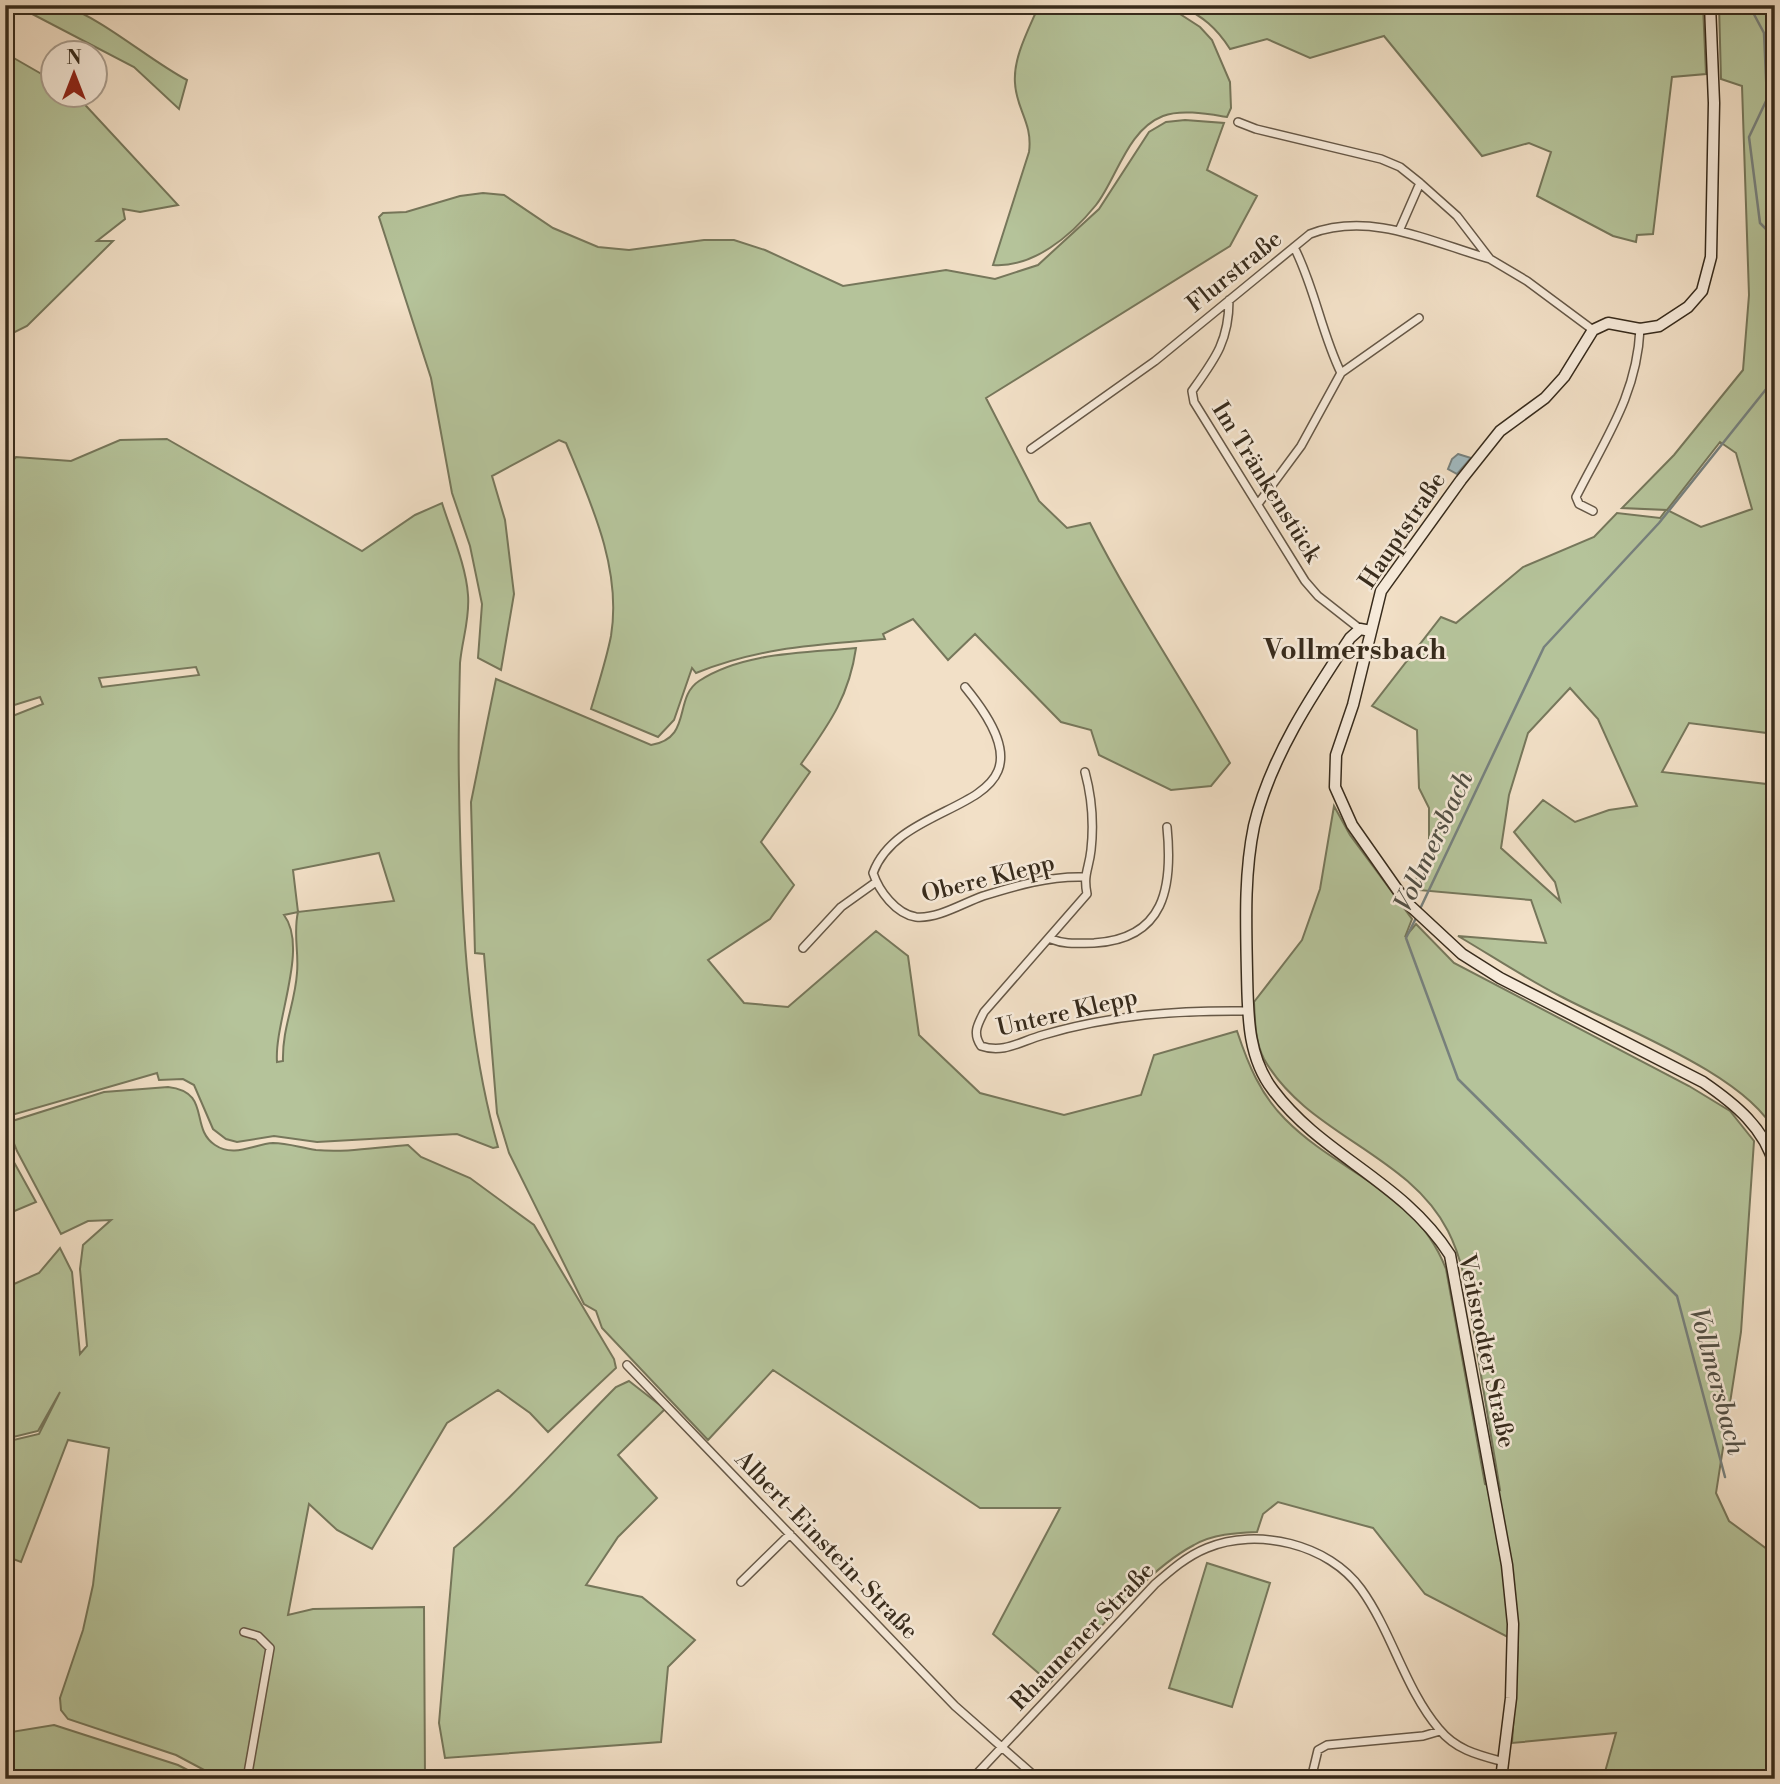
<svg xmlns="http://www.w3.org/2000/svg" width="1780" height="1784" viewBox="0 0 1780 1784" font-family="'Libre Bodoni',serif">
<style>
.green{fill:#b5c39a;stroke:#76775b;stroke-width:2;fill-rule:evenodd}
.water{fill:#a1bac0;stroke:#77817e;stroke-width:2}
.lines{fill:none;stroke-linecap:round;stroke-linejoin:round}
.stream{stroke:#77817e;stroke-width:2.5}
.street-casing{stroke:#665847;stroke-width:10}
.secondary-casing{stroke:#372b1c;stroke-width:13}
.street{stroke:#f7ebdb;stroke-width:7}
.secondary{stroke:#f7ebdb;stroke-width:10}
.labels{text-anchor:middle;stroke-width:5;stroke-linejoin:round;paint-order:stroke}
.street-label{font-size:24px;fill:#372b1c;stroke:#f7ebdb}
.water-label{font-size:26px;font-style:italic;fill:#524f45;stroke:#f7ebdb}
.quarter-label{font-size:28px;font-weight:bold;fill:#372b1c;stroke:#f7ebdb}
</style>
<rect width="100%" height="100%" fill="#f2e0c7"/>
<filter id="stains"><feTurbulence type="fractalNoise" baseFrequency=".00286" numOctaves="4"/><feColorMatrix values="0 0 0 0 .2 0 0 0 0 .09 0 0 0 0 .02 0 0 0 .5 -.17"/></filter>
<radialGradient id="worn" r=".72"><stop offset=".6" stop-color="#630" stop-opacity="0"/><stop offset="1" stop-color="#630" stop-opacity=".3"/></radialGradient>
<path class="green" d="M 15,5 C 30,5 50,2 64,6 C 102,18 149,60 187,80 L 179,109 L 134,67 Z
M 1039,5 L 1166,5 L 1200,27 L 1212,40 L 1230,82 L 1231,108 L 1227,117 C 1208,114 1181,109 1163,116 C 1127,130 1117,178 1096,205 C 1071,236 1033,268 993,265 L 1029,152 C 1033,123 1016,109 1015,83 C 1013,57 1029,29 1039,5 Z
M 1180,5 L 1703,5 L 1706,74 L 1672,77 L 1653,234 L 1637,235 L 1636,242 L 1613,236 L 1537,196 L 1551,152 L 1529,143 L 1482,156 L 1384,36 L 1310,58 L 1267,39 L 1230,49 C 1216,27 1203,17 1180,5 Z
M 1719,5 L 1775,5 L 1775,734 L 1689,723 L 1662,772 L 1775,785 L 1775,1132 C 1746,1074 1618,1027 1560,996 C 1525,978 1492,956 1458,936 L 1546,943 L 1531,900 L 1407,889 L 1429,864 L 1429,808 L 1419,788 L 1417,730 L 1372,706 L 1441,617 L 1456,623 L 1523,567 L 1594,537 L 1617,513 L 1660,518 L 1666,510 L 1622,508 L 1674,455 L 1743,370 L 1749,295 L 1742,86 L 1721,79 ZM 1720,442 L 1736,453 L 1752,509 L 1701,527 L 1667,510 ZM 1570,688 L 1598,719 L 1637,806 L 1609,810 L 1575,822 L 1543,800 L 1514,832 L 1555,882 L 1560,901 L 1501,848 L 1509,795 L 1528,733 Z
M 5,53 L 52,80 L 52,94 L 76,95 L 178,205 L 140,212 L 123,209 L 125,219 L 97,241 L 113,241 L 27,326 L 5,337 Z
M 1185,120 L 1224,123 L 1207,170 L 1257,196 L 1230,246 L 986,398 L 1039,501 L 1067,528 L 1090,523 C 1132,606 1184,682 1230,763 L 1211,786 L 1171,790 L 1099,755 L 1091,730 L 1061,722 L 975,634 L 948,660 L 913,619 L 883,634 L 885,639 C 816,645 761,647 696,673 L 692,668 L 674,720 L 658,737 L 591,709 C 598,685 606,661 611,636 C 622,569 591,503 566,443 L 559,440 L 492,476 L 505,520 L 514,594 L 501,670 L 478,658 L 482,604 L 470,546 L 452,493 L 431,378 L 379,217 L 383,213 L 406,212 L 460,196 L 483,193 L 504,195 L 553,228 L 598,247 L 629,250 L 704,240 L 734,240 L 765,250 L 843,286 L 946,270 L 995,279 L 1038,265 L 1099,209 L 1149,132 L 1166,122 Z
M 167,439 L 362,551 L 415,515 L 442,503 C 451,532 466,565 468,595 C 470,619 462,640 460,663 C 459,703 458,744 459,785 C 461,904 465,1031 498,1147 L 493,1148 L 457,1134 L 317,1142 L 274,1136 L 237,1142 L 226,1139 L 213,1129 L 194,1085 L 183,1079 L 159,1080 L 157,1073 L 5,1117 L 5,719 L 43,704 L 40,697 L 5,708 L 5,469 L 16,457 L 71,461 L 120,440 ZM 196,667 L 199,675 L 102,687 L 99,678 ZM 379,853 L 394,901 L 298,912 L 293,870 ZM 298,912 C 293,933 299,952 297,973 C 295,1004 282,1028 283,1061 L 277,1062 C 274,1022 309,948 284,915 Z
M 856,648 C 849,697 829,724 801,764 L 810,772 L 761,842 L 794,885 L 770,919 L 708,960 L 744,1003 L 788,1007 L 876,931 L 908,956 L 919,1035 L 980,1093 L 1064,1115 L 1141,1095 L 1154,1055 L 1237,1031 C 1248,1064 1260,1094 1285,1119 C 1340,1175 1415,1189 1446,1269 L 1485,1484 L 1500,1490 C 1492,1440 1483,1389 1475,1339 C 1469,1303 1465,1264 1448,1231 C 1408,1153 1307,1135 1264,1059 C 1255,1042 1255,1020 1254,1002 L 1302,940 L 1320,889 L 1334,806 L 1350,835 L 1412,919 L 1405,937 L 1416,924 L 1454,963 L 1689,1086 L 1730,1111 L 1754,1141 L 1741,1332 L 1716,1493 L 1729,1521 L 1775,1555 L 1775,1779 L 1603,1779 L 1616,1733 L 1512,1743 L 1518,1647 L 1508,1637 L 1425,1594 L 1373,1528 L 1278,1502 L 1263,1514 L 1257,1532 C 1236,1533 1213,1534 1194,1545 C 1143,1572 1090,1641 1050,1683 L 993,1634 L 1060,1508 L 980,1508 L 773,1370 L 708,1440 L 602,1328 L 596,1311 L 584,1304 L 509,1153 L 497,1113 L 484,954 L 475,953 L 471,802 L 496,679 L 651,745 C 693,738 673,698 699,681 C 743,652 805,653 856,648 Z
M 168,1087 C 212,1092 189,1128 215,1145 C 234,1158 254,1144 273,1143 C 288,1143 301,1148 316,1150 C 346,1153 378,1147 408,1145 L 421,1157 L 470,1178 L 534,1225 L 614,1359 L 616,1368 L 548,1432 L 530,1413 L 498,1390 L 447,1423 L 372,1549 L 337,1530 L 309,1504 L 288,1615 L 313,1609 L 424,1607 L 425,1779 L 221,1779 L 176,1755 L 68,1719 L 61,1710 L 60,1698 L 83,1630 L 93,1585 L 109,1448 L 68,1440 L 21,1562 L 5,1556 L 5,1442 L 39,1434 L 60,1392 L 38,1431 L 5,1439 L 5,1288 L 39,1273 L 60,1248 L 72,1272 L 80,1354 L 87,1346 L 80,1269 L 83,1245 L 111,1220 L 88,1221 L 61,1234 L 17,1151 L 6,1123 L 104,1092 Z
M 5,1146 L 36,1202 L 5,1215 Z
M 629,1381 L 665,1409 L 618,1455 L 657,1498 L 618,1537 L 586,1585 L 642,1597 L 695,1640 L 668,1667 L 661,1742 L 445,1758 L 439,1723 L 454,1548 C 513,1499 562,1441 616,1387 Z
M 1207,1563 L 1270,1583 L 1232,1707 L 1169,1688 Z
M 54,1725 L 178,1765 L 205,1779 L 5,1779 L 5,1733 Z"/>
<path class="water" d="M 1458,454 L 1471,458 L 1457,474 L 1448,469 L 1452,459 Z"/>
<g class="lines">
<path class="stream" d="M 1749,5 L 1764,33 L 1767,99 L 1749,137 L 1760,223 L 1775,238
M 1420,909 L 1544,647 L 1659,523 L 1775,378
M 1416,918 L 1406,938 L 1458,1079 L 1677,1296 L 1725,1477"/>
<g class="street-casing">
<path id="street" d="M 1238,122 L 1256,129 L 1381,159 L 1400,167 L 1420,183 L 1457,216 L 1490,259 L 1527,281 L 1593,330
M 1399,231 L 1420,183
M 1294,247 C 1315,288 1321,332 1341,373
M 1229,300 C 1229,341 1215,359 1192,391 L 1194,402 L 1305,581 L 1318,596 L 1360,629
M 1031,449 L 1155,361 L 1310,234 C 1371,211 1431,242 1490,259
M 1258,504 L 1301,446 L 1341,373 L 1419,318
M 1593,511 L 1579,504 L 1576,497 C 1605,439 1637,395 1640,329
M 965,687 C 1073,818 904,789 873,873 C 879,891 896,914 916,917 C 938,919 963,903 983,896 C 1015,886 1049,876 1083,877
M 1085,772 C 1092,798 1094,823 1091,850 C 1089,869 1083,874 1087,894 L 984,1012 C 978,1024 972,1033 981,1046 C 1004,1054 1021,1041 1043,1035 C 1111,1015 1177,1010 1248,1011
M 1051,939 C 1066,945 1078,943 1094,943 C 1165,939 1173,887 1167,827
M 803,948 L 841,907 L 876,882
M 627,1365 L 955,1706 L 1038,1779
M 741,1582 L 790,1534
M 244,1632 L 258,1636 L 270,1648 L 247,1779
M 972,1779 L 1155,1584 C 1171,1570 1187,1556 1207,1548 C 1257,1527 1329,1544 1361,1589 C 1392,1632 1405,1689 1439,1729 C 1456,1750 1478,1755 1504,1762
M 1311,1779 L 1318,1750 L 1327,1745 L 1423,1736 L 1440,1731"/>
</g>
<g class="secondary-casing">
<path id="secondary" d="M 1710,5 L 1714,103 L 1711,257 L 1702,291 L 1688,307 L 1659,326 L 1640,329 L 1608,323 L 1593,330 L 1564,377 L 1545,398 L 1500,431 L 1461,480 L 1381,591 L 1353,705 L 1336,755 L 1335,787 L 1352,825 L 1406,902 L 1462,954 L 1500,978 L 1703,1082 C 1735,1104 1765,1128 1775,1167
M 1371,631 L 1360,629 L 1350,638 C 1312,695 1270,758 1254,826 C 1244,874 1246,924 1247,973 C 1248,1014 1247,1056 1273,1090 C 1322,1156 1403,1181 1450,1255 L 1507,1565 L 1513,1624 L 1511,1698 L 1501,1779"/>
</g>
<use href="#street" class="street"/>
<use href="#secondary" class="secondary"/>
</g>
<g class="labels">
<g class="street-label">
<text transform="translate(1234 271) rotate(-39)" y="8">Flurstraße</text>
<text transform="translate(1267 482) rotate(58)" y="8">Im Tränkenstück</text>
<text transform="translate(1402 530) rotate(-56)" y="8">Hauptstraße</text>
<text transform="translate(988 878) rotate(-14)" y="8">Obere Klepp</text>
<text transform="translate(1067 1012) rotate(-13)" y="8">Untere Klepp</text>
<text transform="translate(1487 1351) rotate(78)" y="8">Veitsrodter Straße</text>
<text transform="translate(827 1545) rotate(46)" y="8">Albert-Einstein-Straße</text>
<text transform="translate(1082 1636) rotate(-46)" y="8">Rhaunener Straße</text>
</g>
<g class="water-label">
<text transform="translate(1433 841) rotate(-65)" y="9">Vollmersbach</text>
<text transform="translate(1718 1381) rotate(75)" y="9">Vollmersbach</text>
</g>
<g class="quarter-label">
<text x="1355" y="659">Vollmersbach</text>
</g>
</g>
<rect width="1780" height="1784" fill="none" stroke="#f2e0c7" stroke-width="28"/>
<rect x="7" y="7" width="1766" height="1770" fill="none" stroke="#372b1c" stroke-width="3.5"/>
<rect x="14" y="14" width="1752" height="1756" fill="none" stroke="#372b1c" stroke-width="2"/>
<g transform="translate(74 74)"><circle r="33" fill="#f7ebdb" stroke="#aa9e8f" stroke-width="2"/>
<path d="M0-5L12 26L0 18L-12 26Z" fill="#8f2418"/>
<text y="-10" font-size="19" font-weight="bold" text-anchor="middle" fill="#372b1c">N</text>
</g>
<rect width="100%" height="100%" filter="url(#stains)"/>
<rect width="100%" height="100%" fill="url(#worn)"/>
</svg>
